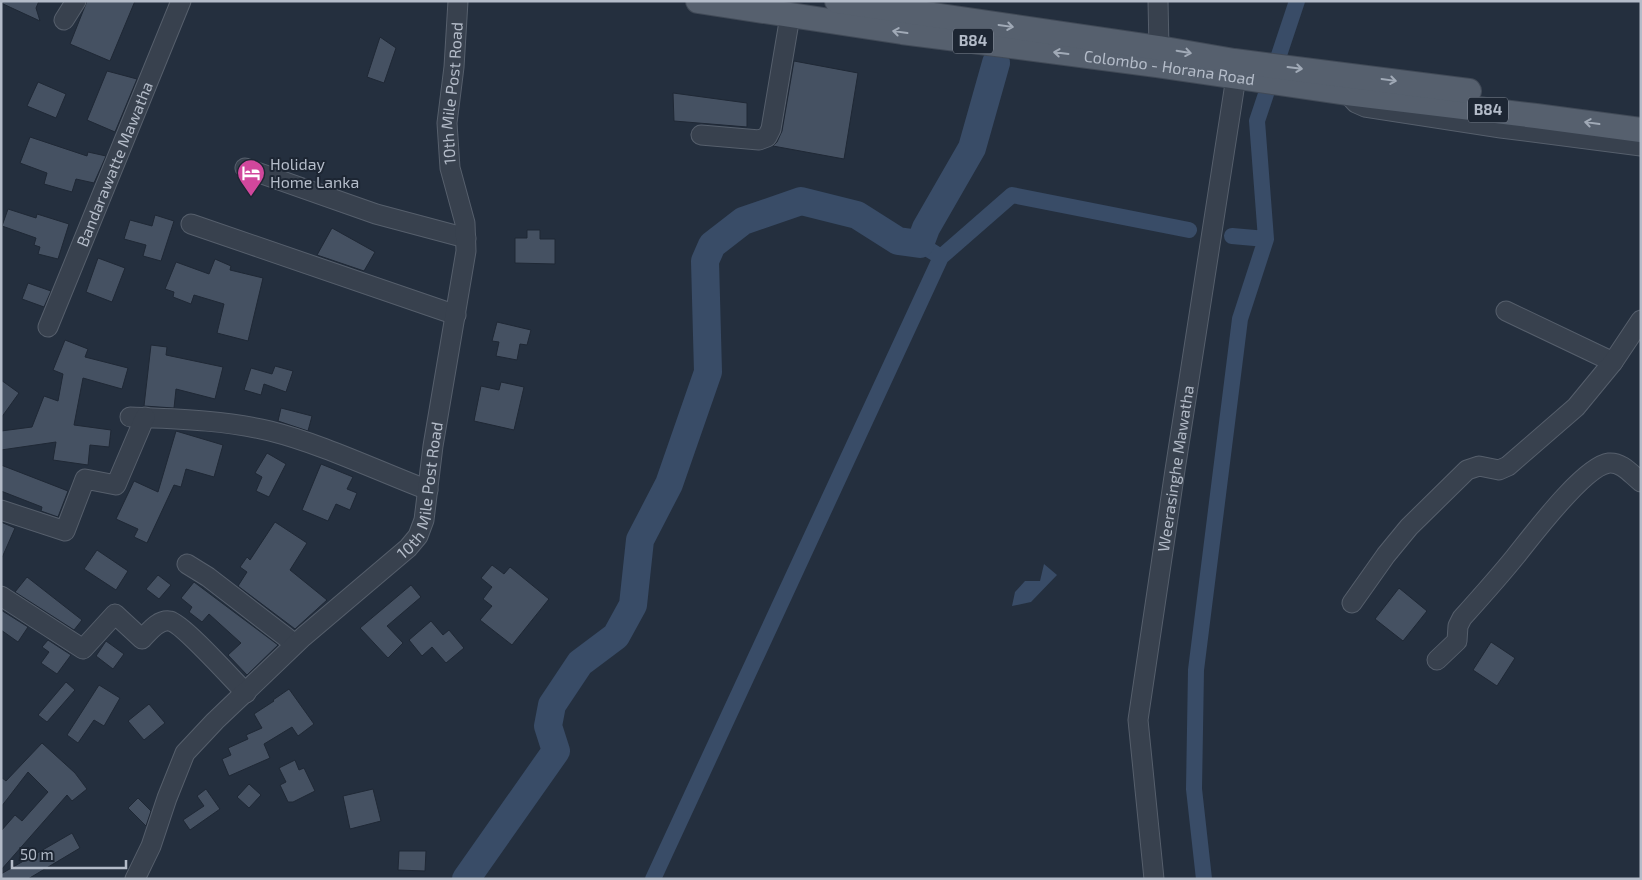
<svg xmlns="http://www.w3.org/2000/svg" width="1642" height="880" viewBox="0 0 1642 880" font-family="'Exo 2',sans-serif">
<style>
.water{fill:#394c67}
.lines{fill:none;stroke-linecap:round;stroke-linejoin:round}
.canal{stroke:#394c67;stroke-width:16}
.river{stroke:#394c67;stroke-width:28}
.building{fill:#455162;stroke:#1f2835}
.minor-casing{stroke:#565f6c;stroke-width:21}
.major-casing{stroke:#414a57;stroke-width:26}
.minor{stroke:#38414e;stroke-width:19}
.major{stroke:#56606e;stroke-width:24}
.oneway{stroke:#a1aab7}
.labels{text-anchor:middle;stroke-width:4;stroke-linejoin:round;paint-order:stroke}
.shield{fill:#1d2633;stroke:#878f9c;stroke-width:1}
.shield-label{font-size:15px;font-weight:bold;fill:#b4bcc9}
.street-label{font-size:16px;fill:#b4bcc9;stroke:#1d2633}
.poi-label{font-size:16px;fill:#b4bcc9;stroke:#1d2633;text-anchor:start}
</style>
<rect width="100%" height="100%" fill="#242f3e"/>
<path class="water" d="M 1044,564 L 1057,575 L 1031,602 L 1012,606 L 1015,592 L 1025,581 L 1040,581 Z"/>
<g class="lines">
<path class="canal" d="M 1232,236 L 1266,239
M 941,257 L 1012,195 L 1189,230
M 653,879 L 941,257 L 920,244
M 1204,879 L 1194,789 L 1196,670 L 1240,319 L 1266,239 L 1257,121 L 1297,1"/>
<path class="river" d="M 466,879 L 556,751 L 548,726 L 552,705 L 580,663 L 616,636 L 633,605 L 640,540 L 669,484 L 708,372 L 705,261 L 712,245 L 743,221 L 801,201 L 857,215 L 898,241 L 920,244 L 926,228 L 972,148 L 996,63"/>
</g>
<path class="building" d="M 1,1 L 39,1 L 36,8 L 40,21 L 1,3 Z
M 87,1 L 135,1 L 110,61 L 70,44 Z
M 380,37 L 396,48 L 384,83 L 367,77 Z
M 794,61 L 858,73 L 844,159 L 773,146 L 777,142 L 782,131 Z
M 107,71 L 137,79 L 115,132 L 87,120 Z
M 38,82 L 66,94 L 56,118 L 27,106 Z
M 673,93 L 747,103 L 747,127 L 674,121 Z
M 30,137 L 87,156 L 88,152 L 106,156 L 94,183 L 76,179 L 72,192 L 44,184 L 47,173 L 20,163 Z
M 8,209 L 36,218 L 37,214 L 69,224 L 58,259 L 38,254 L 40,247 L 34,245 L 36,238 L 2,226 Z
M 155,215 L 174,221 L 161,261 L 143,256 L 146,245 L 124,239 L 130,220 L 152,226 Z
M 332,228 L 375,252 L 364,271 L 317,255 Z
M 527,230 L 540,230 L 540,239 L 555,239 L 555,264 L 515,263 L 515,238 L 527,238 Z
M 98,258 L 125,268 L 112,302 L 86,292 Z
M 215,259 L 231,266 L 230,270 L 263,278 L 248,341 L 217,333 L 224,304 L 194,295 L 191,304 L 173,297 L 174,292 L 165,289 L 176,262 L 209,274 Z
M 28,283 L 51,291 L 44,307 L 22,299 Z
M 497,322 L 531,330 L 527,345 L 520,344 L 517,360 L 496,356 L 499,342 L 492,341 Z
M 65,340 L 88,349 L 85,357 L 128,368 L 122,389 L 83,378 L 74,425 L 111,430 L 109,447 L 90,445 L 88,465 L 53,460 L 56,442 L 1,450 L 1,431 L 32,427 L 44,396 L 58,401 L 63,374 L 53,370 Z
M 151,345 L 167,347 L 166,355 L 223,367 L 215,399 L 176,389 L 174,408 L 144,406 Z
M 275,366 L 293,371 L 286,392 L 264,384 L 261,395 L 244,390 L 251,368 L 272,374 Z
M 1,380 L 19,393 L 1,418 Z
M 501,382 L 524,387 L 514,430 L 474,421 L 481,386 L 499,390 Z
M 281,408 L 312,416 L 308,431 L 278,421 Z
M 176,431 L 223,445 L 214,477 L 186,469 L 181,487 L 174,485 L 147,543 L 134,537 L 138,529 L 116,519 L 134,481 L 158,492 Z
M 267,453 L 286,464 L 269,497 L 256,491 L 262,477 L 255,473 Z
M 321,464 L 353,477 L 347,489 L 357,493 L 350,510 L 336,504 L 328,521 L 302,510 Z
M 1,465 L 68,491 L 58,517 L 41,511 L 42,507 L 1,491 Z
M 1,522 L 15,528 L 1,560 Z
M 275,522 L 307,543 L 290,570 L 327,600 L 295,629 L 238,586 L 247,572 L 240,567 L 247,557 L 250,560 Z
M 97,550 L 128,571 L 116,590 L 84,569 Z
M 492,565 L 504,574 L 510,567 L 549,599 L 512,645 L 480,620 L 492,606 L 483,599 L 492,587 L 481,578 Z
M 158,575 L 171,585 L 159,599 L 146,589 Z
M 27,577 L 82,620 L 74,630 L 15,592 Z
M 194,582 L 278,645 L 247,675 L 228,655 L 241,643 L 209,614 L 202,622 L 189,612 L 192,607 L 181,598 Z
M 411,585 L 421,597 L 387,626 L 403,643 L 388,658 L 360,628 Z
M 1399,588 L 1427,611 L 1403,641 L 1375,619 Z
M 1,610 L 28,627 L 18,642 L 1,630 Z
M 431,621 L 443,635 L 449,630 L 464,648 L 446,663 L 432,647 L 422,656 L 409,640 Z
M 48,640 L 71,655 L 57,674 L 41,663 L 49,652 L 42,647 Z
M 106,641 L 124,654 L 113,669 L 96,656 Z
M 1491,642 L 1515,658 L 1497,686 L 1473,670 Z
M 66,682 L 75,690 L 47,722 L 38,715 Z
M 99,685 L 120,698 L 104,726 L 94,720 L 78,743 L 67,735 Z
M 289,689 L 314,724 L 298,736 L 292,727 L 264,744 L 270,758 L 229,776 L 222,759 L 231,755 L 228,748 L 248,739 L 246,735 L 262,728 L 254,714 L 274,701 L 273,700 Z
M 149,704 L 165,723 L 144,740 L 128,721 Z
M 42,743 L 75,773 L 87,789 L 72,801 L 67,795 L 1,870 L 1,831 L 15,815 L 22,821 L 48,792 L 28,772 L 1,807 L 1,777 L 6,781 Z
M 295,760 L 299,770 L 304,768 L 315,791 L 293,802 L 288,802 L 280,785 L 286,782 L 279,768 Z
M 249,784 L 261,795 L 249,808 L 237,797 Z
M 206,789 L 220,809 L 190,830 L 183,820 L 204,806 L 197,796 Z
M 373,789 L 381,821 L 350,829 L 343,796 Z
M 138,798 L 151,811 L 146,826 L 128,808 Z
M 72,833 L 80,848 L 28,879 L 1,879 L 1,874 Z
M 399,851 L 426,851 L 425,871 L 398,870 Z"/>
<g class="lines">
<g class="minor-casing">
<g id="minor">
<path d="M 64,20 L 76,1"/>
<path d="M 1157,61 L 1159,48 L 1158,1"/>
<path d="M 1347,93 L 1356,103 L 1365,107 L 1501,128 L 1641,146"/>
<path d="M 701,135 L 759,140 L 767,137 L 771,129 L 790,16"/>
<path d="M 245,168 L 376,214 L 466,238"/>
<path d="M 191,224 L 456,315"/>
<path d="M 1506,311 L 1613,362"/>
<path id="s1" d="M 48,327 L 181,1"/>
<path d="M 130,417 C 177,419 224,420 270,431 C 322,444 378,471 428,490"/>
<path d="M 1,510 L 65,531 L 85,479 L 116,485 L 145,417"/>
<path d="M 187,564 L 208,577 L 295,644"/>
<path d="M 1,596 L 83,649 L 115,614 L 142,639 C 149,632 158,619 170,621 C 183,624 233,680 246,693"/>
<path d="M 1352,603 L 1386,555 L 1409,527 L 1467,470 L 1479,466 L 1499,470 L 1508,466 L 1576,407 L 1613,362 L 1641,320"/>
<path d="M 1437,660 L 1457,641 L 1458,626 L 1462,618 C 1480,598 1498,578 1515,557 C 1532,536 1584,466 1609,463 C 1622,462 1631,474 1641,482"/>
<path id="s2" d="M 135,879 L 151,846 L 167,798 L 185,753 L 215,721 L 303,637 L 408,548 L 418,536 L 424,520 L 433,446 L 466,251 L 465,223 L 450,168 L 447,123 L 454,67 L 458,1"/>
<path id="s3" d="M 1154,879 L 1138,720 L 1175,470 L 1236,77 L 1235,63"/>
</g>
</g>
<g class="major-casing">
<g id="major">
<path id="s4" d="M 698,1 L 902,32 L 1157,65 L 1347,93 L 1536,116 L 1641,130"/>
<path d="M 837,1 L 1159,48 L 1234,61 L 1469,91"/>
</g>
</g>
<use href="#minor" class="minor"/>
<use href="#major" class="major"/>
</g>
<defs><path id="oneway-shaft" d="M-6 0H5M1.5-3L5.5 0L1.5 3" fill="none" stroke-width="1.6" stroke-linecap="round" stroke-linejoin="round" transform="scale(1.25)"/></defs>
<g class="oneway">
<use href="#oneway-shaft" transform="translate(1006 26) rotate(8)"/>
<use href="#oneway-shaft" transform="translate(900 32) rotate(-172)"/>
<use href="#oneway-shaft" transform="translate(1184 52) rotate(10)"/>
<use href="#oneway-shaft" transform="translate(1061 53) rotate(-173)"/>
<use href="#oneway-shaft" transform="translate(1295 68) rotate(7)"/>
<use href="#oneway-shaft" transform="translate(1389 80) rotate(8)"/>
<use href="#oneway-shaft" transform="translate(1592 123) rotate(-172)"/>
</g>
<defs>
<g id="hotel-pin" transform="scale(1.4375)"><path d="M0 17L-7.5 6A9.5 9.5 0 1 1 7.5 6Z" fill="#d1479c" stroke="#1d2633"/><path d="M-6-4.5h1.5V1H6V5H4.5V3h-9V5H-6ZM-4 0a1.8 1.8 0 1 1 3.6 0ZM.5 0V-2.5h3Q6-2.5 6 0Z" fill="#fff"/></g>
</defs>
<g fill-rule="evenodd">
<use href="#hotel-pin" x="251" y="173"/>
</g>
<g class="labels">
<g class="shield">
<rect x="953" y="28.5" width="40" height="25" rx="4"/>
<rect x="1468" y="97.5" width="40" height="25" rx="4"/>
</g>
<g class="shield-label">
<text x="973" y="46">B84</text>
<text x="1488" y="115">B84</text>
</g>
<g class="street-label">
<text dy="6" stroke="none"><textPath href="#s4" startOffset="476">Colombo - Horana Road</textPath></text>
<text dy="6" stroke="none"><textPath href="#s2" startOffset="904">10th Mile Post Road</textPath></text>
<text dy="6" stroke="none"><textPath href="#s1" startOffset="176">Bandarawatte Mawatha</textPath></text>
<text dy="6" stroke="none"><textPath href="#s3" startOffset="414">Weerasinghe Mawatha</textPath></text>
<text dy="6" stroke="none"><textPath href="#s2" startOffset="499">10th Mile Post Road</textPath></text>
</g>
<g class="poi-label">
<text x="270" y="170">Holiday<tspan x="270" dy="18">Home Lanka</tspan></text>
</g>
</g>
<rect width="1642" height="880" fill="none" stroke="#b4bcc9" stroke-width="5"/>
<path d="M12 860v8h114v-8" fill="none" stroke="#b4bcc9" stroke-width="2.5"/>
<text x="20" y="860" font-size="15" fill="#b4bcc9" stroke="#1d2633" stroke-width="4" paint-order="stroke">50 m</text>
</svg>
